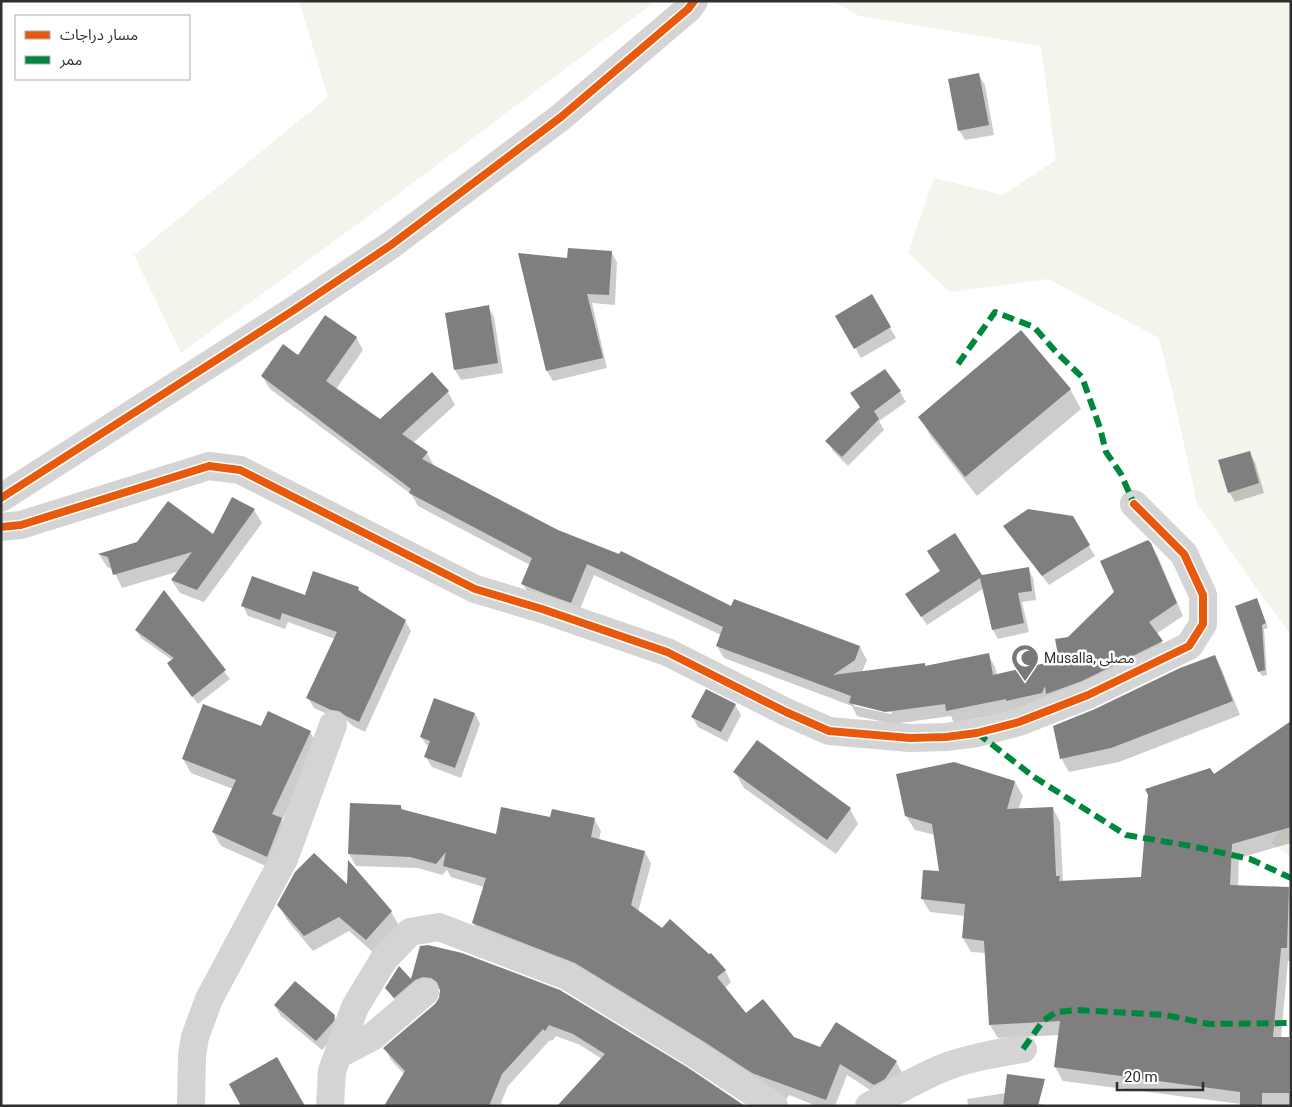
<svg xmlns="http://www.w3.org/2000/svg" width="1292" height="1107" viewBox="0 0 1292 1107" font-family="Roboto,'Noto Sans Arabic',sans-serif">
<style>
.green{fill:#f1f5ec}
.shadow{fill:#0003;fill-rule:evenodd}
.building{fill:#7f7f7f}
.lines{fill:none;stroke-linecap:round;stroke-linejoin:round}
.minor{stroke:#d4d4d4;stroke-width:28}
.quiet{stroke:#00873e;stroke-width:6;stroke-dasharray:12 6;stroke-linecap:butt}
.cycleway-casing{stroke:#fff;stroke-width:11}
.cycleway{stroke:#e8590c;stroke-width:8}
.labels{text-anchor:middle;stroke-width:5;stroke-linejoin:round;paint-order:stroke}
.poi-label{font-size:14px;fill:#2f2f2f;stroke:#fff;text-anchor:start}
</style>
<rect width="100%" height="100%" fill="#fff"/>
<path class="green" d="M 299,1 L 656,1 L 363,220 L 181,353 L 134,255 L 328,97 Z
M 833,1 L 1291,1 L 1291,634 L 1264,599 L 1197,503 L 1172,390 L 1159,338 L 1048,279 L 950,292 L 908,253 L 934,178 L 1003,195 L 1056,160 L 1041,46 L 859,16 Z
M 1291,807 L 1291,857 L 1272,843 Z"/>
<path class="shadow" d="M 979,75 L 985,85 L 994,135 L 965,140 L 959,130 Z
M 611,252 L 617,262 L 615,305 L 592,303 L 607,368 L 553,381 L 547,371 L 520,255 L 568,260 Z
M 871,296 L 896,338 L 861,358 L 837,316 Z
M 488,307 L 494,317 L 503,373 L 461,380 L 455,370 Z
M 356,337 L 363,350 L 336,389 L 381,421 L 432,374 L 448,392 L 455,405 L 413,443 L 427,453 L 434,466 L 558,532 L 731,608 L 860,647 L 867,660 L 862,672 L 926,667 L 988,654 L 995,667 L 997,675 L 1060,661 L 1068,638 L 1115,592 L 1150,544 L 1158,557 L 1183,616 L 1156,634 L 1169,654 L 1014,711 L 954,723 L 951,716 L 893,724 L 857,716 L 852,706 L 724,658 L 717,646 L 721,635 L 594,575 L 578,614 L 530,597 L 523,584 L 530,565 L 418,506 L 412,495 L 270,389 L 262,376 L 298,356 ZM 854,703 L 892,712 L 891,714 L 854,706 Z
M 1070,389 L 1081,409 L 977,496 L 931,437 L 920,417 Z
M 900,392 L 906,402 L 879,421 L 884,430 L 848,466 L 833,451 L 827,441 Z
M 1249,452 L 1255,462 L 1264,493 L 1235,502 L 1229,492 Z
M 232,499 L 254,510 L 262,523 L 204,602 L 180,593 L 172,581 L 180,571 L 122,588 L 113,569 L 107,567 L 99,554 L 213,535 Z
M 1072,517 L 1095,556 L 1049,585 L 1011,536 L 1005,526 Z
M 1028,569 L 1033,578 L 1036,600 L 1022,602 L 1029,632 L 998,639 L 993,630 L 984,588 L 927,625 L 912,603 L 982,576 Z
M 358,588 L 361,593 L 405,621 L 411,631 L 365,732 L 353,726 L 346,720 L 338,719 L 314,708 L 308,698 L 335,639 L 288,622 L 285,629 L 248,616 L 243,606 Z
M 164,592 L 230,679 L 198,704 L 173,672 L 168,664 L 172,660 L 141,638 L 136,630 Z
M 1257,600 L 1268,628 L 1264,629 L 1267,675 L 1262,676 L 1259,671 Z
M 1215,656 L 1222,670 L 1240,715 L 1119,762 L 1069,772 L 1061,758 L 1095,710 Z
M 435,700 L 475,714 L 480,724 L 461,778 L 432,767 L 426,757 L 429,748 L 421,737 Z
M 735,705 L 741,715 L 727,742 L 698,727 L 692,716 Z
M 310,732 L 318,745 L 282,821 L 289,833 L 275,870 L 221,846 L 213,832 L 233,789 L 191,773 L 183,759 Z
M 1291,744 L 1291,843 L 1239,858 L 1238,887 L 1288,889 L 1291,893 L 1291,961 L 1288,961 L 1281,1038 L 1288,1038 L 1291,1043 L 1291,1106 L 1241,1106 L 1241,1104 L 1063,1081 L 1055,1067 L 1060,1035 L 998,1038 L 990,1025 L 986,953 L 971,952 L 963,938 L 965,916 L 930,912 L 922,899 L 940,872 L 935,835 L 915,830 L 906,816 L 1015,782 L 1023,796 L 1018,810 L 1053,808 L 1060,822 L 1063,882 L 1142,878 L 1213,776 Z
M 735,772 L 850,809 L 858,824 L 836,854 L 744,788 Z
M 351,805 L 401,807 L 403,810 L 497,835 L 551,818 L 594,819 L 601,831 L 599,840 L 645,852 L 651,864 L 638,912 L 725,970 L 731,982 L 725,988 L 746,1015 L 793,1038 L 820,1049 L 896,1062 L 903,1074 L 881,1097 L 847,1075 L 835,1106 L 817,1106 L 789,1095 L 785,1101 L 480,934 L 473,923 L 484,887 L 451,877 L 447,870 L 442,875 L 418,868 L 356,866 L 349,854 Z
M 349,863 L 391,912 L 400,927 L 375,954 L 349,931 L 313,951 L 287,920 L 279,905 L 348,887 Z
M 421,947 L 686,1068 L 602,1059 L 580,1045 L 556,1036 L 552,1041 L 550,1040 L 508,1086 L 501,1103 L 505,1106 L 385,1106 L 404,1074 L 391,1060 L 385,1048 L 436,1005 L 441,998 L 442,991 L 438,989 L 430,988 L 401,1009 L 386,988 L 411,982 Z
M 275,1006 L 334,1016 L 340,1026 L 339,1031 L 322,1050 L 281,1016 Z
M 1006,1093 L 1047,1106 L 968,1106 L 967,1099 Z"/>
<path class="building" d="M 979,73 L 989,125 L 958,131 L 948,79 Z
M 568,248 L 612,251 L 609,295 L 587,294 L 603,358 L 546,371 L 518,253 L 567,258 Z
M 872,294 L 891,327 L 854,349 L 835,316 Z
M 489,305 L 498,363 L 454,370 L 445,313 Z
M 325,315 L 357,337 L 326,381 L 380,419 L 432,372 L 449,391 L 402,434 L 428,452 L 422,459 L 558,530 L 619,554 L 621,551 L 731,606 L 734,599 L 860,646 L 855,660 L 833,675 L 925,663 L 925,666 L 989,653 L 993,675 L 1059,660 L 1055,639 L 1068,637 L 1114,592 L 1100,561 L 1148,540 L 1151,543 L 1177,603 L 1149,622 L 1163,641 L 1082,681 L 1046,694 L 1045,686 L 1042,693 L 1006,701 L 1006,699 L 946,711 L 945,704 L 885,712 L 849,703 L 851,696 L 716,646 L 723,627 L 587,564 L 571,603 L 546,594 L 521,584 L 532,558 L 409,493 L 411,489 L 261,376 L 283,344 L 298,355 Z
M 1021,330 L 1071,389 L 965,477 L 918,417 Z
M 885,369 L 901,391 L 874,411 L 879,419 L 842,457 L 825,441 L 860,407 L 850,393 Z
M 1250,451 L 1259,483 L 1228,493 L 1218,460 Z
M 232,497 L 255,509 L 197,590 L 171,580 L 192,552 L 113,575 L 108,557 L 98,554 L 137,542 L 168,501 L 213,534 Z
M 1028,509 L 1073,516 L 1090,545 L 1042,576 L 1003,526 Z
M 955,533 L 982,575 L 1029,567 L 1032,591 L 1018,593 L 1024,623 L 992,630 L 980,578 L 921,617 L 905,594 L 940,571 L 927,551 Z
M 313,571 L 359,587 L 358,590 L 406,620 L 359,722 L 346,716 L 339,711 L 331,710 L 306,698 L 337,632 L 282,613 L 280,620 L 241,606 L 252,576 L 305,595 Z
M 164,590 L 226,670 L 192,697 L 167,663 L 174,658 L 135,630 Z
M 1257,598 L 1266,623 L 1262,625 L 1265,670 L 1258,672 L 1235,606 Z
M 1215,655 L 1233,701 L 1111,748 L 1060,759 L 1053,726 L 1095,709 L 1180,668 Z
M 706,689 L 736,704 L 721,732 L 691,717 Z
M 434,698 L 475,713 L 455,768 L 424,757 L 430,741 L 420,737 Z
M 203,704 L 261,726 L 268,711 L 311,731 L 272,814 L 282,818 L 267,857 L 212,832 L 236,780 L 182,759 Z
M 1291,721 L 1291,827 L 1232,844 L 1230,885 L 1289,887 L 1287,948 L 1281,948 L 1273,1037 L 1289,1037 L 1289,1093 L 1262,1093 L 1262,1106 L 1240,1106 L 1240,1092 L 1054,1067 L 1060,1021 L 989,1025 L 984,941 L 962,938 L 965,904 L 921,899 L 923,870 L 939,871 L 932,824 L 905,816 L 896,774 L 954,762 L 1015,781 L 1007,809 L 1053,807 L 1056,876 L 1060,876 L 1059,881 L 1141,877 L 1148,795 L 1145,789 L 1210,768 L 1214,774 Z
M 757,740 L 851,808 L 827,840 L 733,772 Z
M 350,803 L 401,805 L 401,809 L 496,834 L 501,807 L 550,817 L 552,809 L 595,818 L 591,837 L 645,851 L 631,905 L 662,928 L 670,919 L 709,954 L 711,953 L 726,970 L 717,977 L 746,1013 L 763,999 L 794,1037 L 820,1047 L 836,1022 L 897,1061 L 885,1079 L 874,1085 L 840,1064 L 826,1100 L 752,1073 L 703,1041 L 575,963 L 472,923 L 486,878 L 443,866 L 446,852 L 436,864 L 410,857 L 348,854 Z
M 314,853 L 347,884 L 348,860 L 392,911 L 366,940 L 339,917 L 304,936 L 277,905 L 295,872 Z
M 428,945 L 462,953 L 560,990 L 687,1067 L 745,1106 L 557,1106 L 605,1054 L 573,1034 L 549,1025 L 545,1031 L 543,1029 L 502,1074 L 489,1106 L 384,1106 L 405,1071 L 383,1048 L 435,1004 L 439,998 L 440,990 L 437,982 L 431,978 L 423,977 L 415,980 L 394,998 L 385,988 L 399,966 L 411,979 L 420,946 Z
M 295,981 L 335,1015 L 334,1021 L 316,1041 L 274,1005 Z
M 277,1057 L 305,1106 L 241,1106 L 229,1084 Z
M 1007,1074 L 1045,1079 L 1038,1106 L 1003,1106 Z"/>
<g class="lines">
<path class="minor" d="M 1,498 L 294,310 L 391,245 L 561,117 L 688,9 L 694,1
M 1,527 L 21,525 L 209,466 L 240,470 L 475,589 L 542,609 L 667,652 L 786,712 L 829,731 L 910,738 L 946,737 L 977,733 L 1019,722 L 1088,695 L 1189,646 L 1203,624 L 1203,595 L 1184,554 L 1134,504
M 338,1055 L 372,1037 L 425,992
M 191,1106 L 192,1055 L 195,1037 L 209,999 L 284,859 L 333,725
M 330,1106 L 332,1071 L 355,1007 L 384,959 L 410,932 L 439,927 L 567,976 L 695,1054 L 774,1106
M 869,1106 C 895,1092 921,1076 948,1066 C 973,1057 998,1053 1023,1049"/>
<path class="quiet" d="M 958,364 L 995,312 L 1034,327 L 1056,352 L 1082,377 L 1100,428 L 1106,452 L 1121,474 L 1134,504
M 977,733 L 1034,777 L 1126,835 L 1191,846 L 1250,859 L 1291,878
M 1023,1049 L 1043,1021 L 1056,1012 L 1077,1010 L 1165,1015 L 1209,1024 L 1291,1023"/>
<g class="cycleway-casing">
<path id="cycleway" d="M 1,498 L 294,310 L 391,245 L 561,117 L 688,9 L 694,1
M 1,527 L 21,525 L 209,466 L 240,470 L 475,589 L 542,609 L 667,652 L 786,712 L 829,731 L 910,738 L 946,737 L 977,733 L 1019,722 L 1088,695 L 1189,646 L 1203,624 L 1203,595 L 1184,554 L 1134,504"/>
</g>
<use href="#cycleway" class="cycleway"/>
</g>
<defs>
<g id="mosque-pin" transform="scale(1.4375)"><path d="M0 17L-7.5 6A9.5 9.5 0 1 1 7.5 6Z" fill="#787878" stroke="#fff"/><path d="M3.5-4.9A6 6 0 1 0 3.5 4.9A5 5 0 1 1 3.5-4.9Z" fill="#fff"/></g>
</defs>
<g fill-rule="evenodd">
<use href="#mosque-pin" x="1025" y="658"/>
</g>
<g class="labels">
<g class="poi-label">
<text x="1044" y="663">Musalla, مصلى</text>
</g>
</g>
<rect width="1292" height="1107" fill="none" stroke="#2f2f2f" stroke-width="5"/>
<rect x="15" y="15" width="175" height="65" fill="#ffffff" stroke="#acacac"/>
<rect x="25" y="31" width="25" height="8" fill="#e8590c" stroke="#acacac"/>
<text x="60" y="40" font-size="15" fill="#2f2f2f">مسار دراجات</text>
<rect x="25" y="56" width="25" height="8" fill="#00873e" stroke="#acacac"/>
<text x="60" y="65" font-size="15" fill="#2f2f2f">ممر</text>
<path d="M1117 1082v8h86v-8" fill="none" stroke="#2f2f2f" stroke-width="2.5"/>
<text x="1124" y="1082" font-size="15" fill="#2f2f2f" stroke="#ffffff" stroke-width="4" paint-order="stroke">20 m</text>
</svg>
